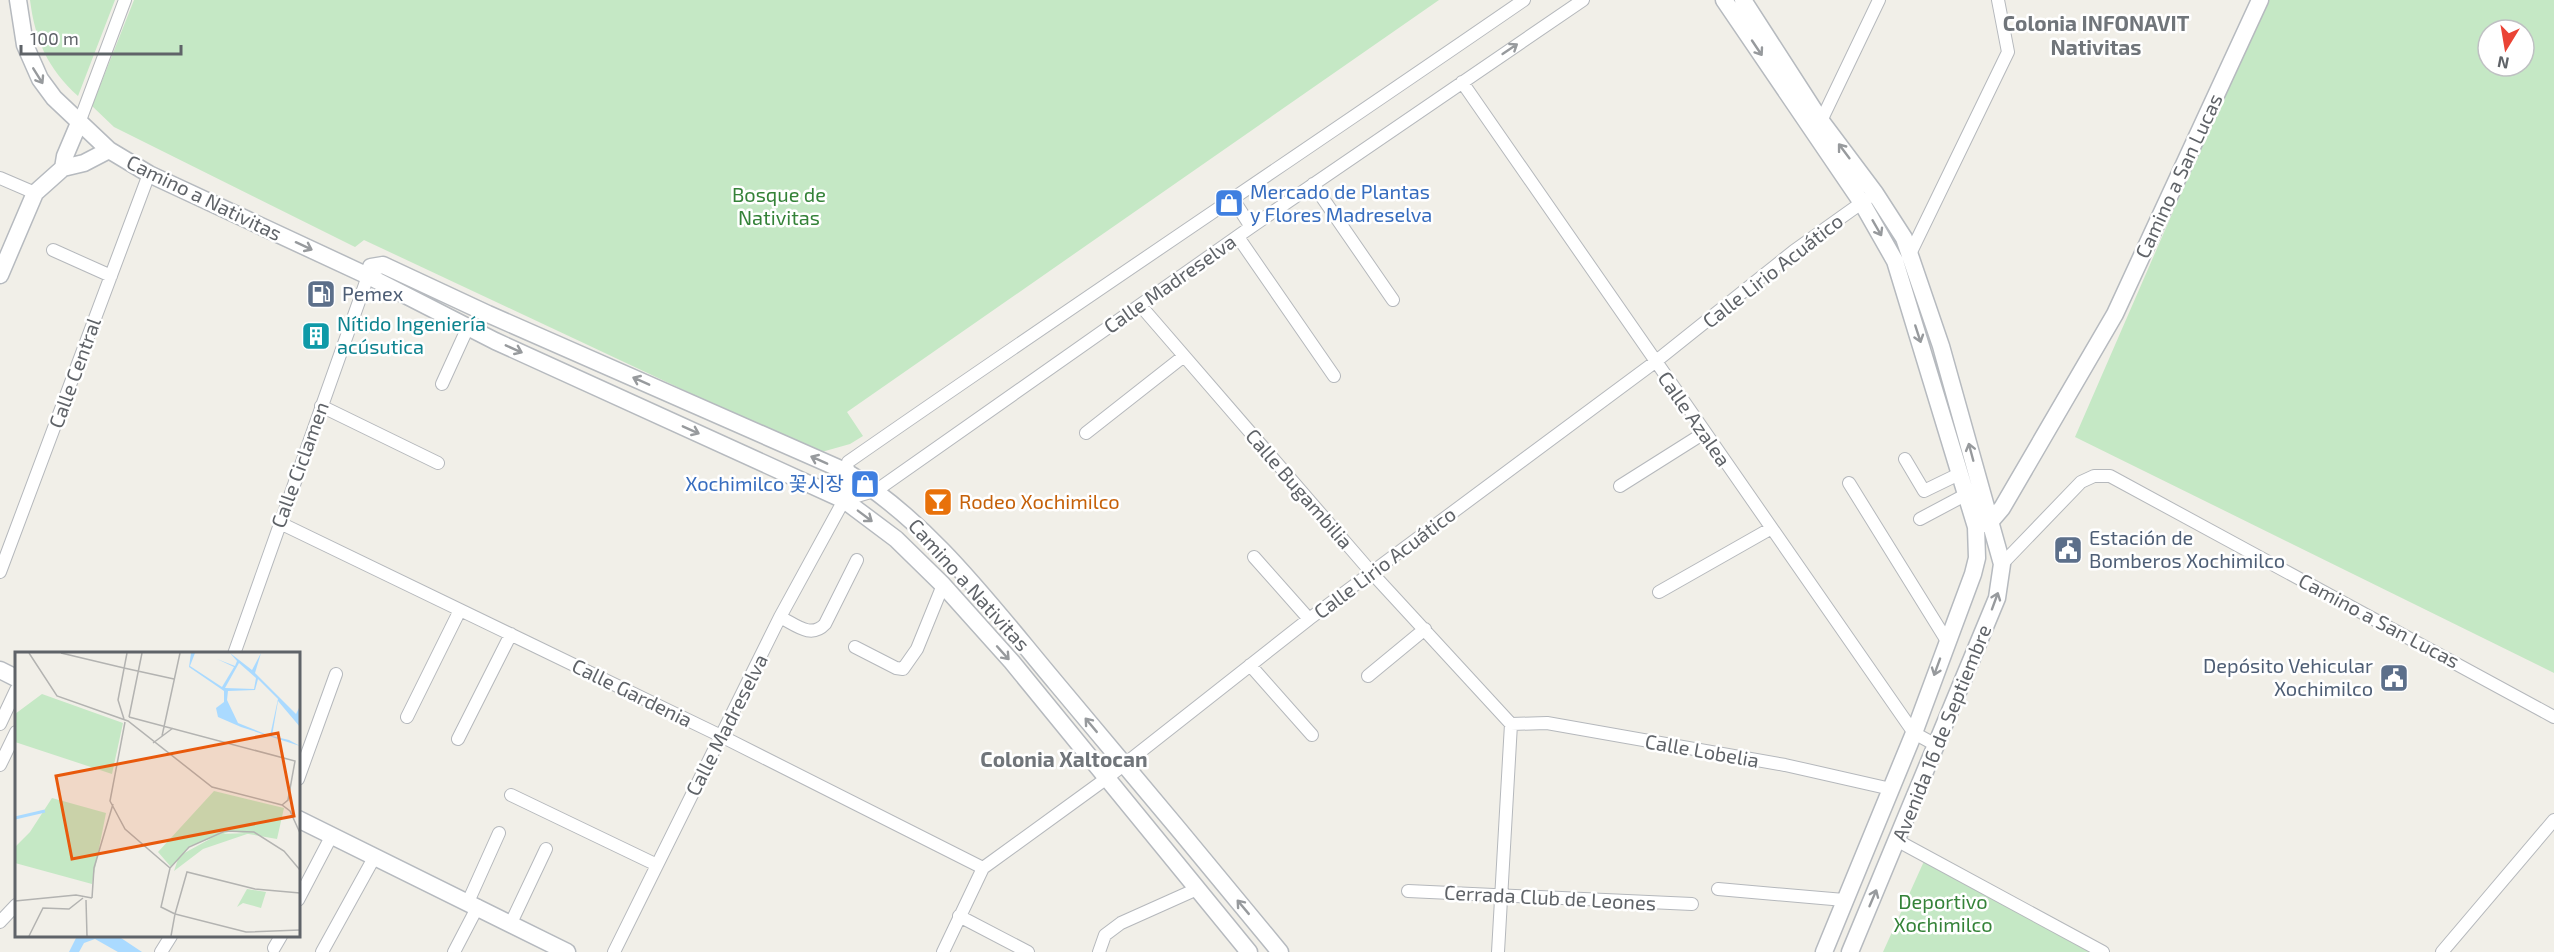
<svg xmlns="http://www.w3.org/2000/svg" width="2554" height="952" viewBox="0 0 2554 952" font-family="'Exo 2','Noto Sans KR',sans-serif">
<style>
.green{fill:#c5e8c5;fill-rule:evenodd}
.water{fill:#aadaff}
.lines{fill:none;stroke-linecap:round;stroke-linejoin:round}
.street-casing{stroke:#b5b8bc;stroke-width:14}
.secondary-casing{stroke:#b6babf;stroke-width:19}
.street{stroke:#fff;stroke-width:12}
.secondary{stroke:#fff;stroke-width:16}
.oneway{stroke:#979a9d}
.labels{text-anchor:middle;stroke-width:5;stroke-linejoin:round;paint-order:stroke}
.street-label{font-size:20px;fill:#5f6368;stroke:#fff}
.shop-label{font-size:20px;fill:#366cbe;stroke:#fff;text-anchor:start}
.park-label{font-size:20px;fill:#348238;stroke:#fff}
.service-label{font-size:20px;fill:#4e5e75;stroke:#fff;text-anchor:start}
.culture-label{font-size:20px;fill:#0d838f;stroke:#fff;text-anchor:start}
.food-label{font-size:20px;fill:#c56008;stroke:#fff;text-anchor:start}
.neighbourhood-label{font-size:21px;font-weight:bold;fill:#70757a;stroke:#fff}
.inset-river{fill:none;stroke:#aadaff;stroke-width:3}
.inset-road{fill:none;stroke:#b3b3b1;stroke-width:1.5}
.view{fill:#e8590c;fill-opacity:0.15;stroke:#e8590c;stroke-width:3}
.inset-edge{fill:none;stroke:#5f6368;stroke-width:3}
</style>
<rect width="100%" height="100%" fill="#f1efe8"/>
<path class="green" d="M 30,0 L 115,0 L 78,96 C 48,69 35,40 30,0 Z
M 134,0 L 1439,0 L 847,412 L 863,436 L 850,444 L 818,453 L 364,240 L 355,247 L 114,127 L 92,106 Z
M 2265,0 L 2554,0 L 2554,673 L 2075,437 ZM 2488,30 L 2524,30 L 2524,66 L 2488,66 Z
M 1925,859 L 2092,952 L 1883,952 Z"/>
<path class="water" d="M 77,936 L 118,936 L 142,952 L 118,952 L 95,939 L 84,943 L 79,952 L 69,952 Z"/>
<g class="lines">
<g class="street-casing">
<path id="street" d="M 1462,82 L 1914,733 L 1936,745
M 1821,121 L 1879,0
M 79,123 L 125,0
M 0,178 L 35,193
M 1313,184 L 1393,300
M 1233,199 L 1251,227
M 1238,237 L 1334,376
M 53,250 L 111,276
M 1910,254 L 2008,52 L 1998,0
M 1140,305 L 1371,572 L 1511,724
M 442,384 L 468,327
M 321,406 L 438,463
M 1086,433 L 1184,356
M 1905,459 L 1924,491 L 1959,474
M 1849,483 L 1947,641
M 1620,486 L 1704,433
M 844,500 L 877,490 L 1251,227 L 1583,0
M 1920,519 L 1967,494
M 280,523 L 721,736 L 983,868
M 1254,557 L 1309,619
M 2002,564 L 2081,482 L 2094,476 L 2110,476 L 2554,717
M 0,572 L 149,174
M 1659,592 L 1770,529
M 780,617 C 796,625 811,639 825,624 L 857,560
M 855,647 L 896,668 L 903,669 L 917,649 L 943,585
M 234,654 L 368,276
M 1250,665 L 1312,735
M 1368,676 L 1425,629
M 407,717 L 460,610
M 0,724 L 16,690
M 1511,724 L 1547,723 L 1785,765 L 1891,789
M 458,739 L 511,634
M 0,765 L 16,732
M 298,779 L 336,674
M 511,795 L 657,865
M 1898,841 L 2103,952
M 1718,889 L 1844,900
M 1408,891 L 1692,904
M 298,900 L 332,835
M 468,902 L 499,833
M 959,916 L 1028,952
M 0,922 L 16,905
M 511,923 L 546,849
M 274,948 L 281,936
M 161,952 L 171,936
M 322,952 L 375,856
M 454,952 L 478,906
M 614,952 L 780,617 L 844,500 L 848,462 C 1072,306 1299,155 1524,0
M 943,952 L 983,868 L 1107,778 L 1309,619 L 1655,362 L 1794,251 L 1867,199
M 1099,952 L 1105,935 L 1121,923 L 1197,889
M 1498,952 L 1511,724
M 2442,952 L 2554,820"/>
</g>
<g class="secondary-casing">
<path id="secondary" d="M 18,0 L 25,45 L 40,79 L 54,98 L 109,150 L 149,174 L 368,276 L 495,341 L 844,500 L 896,539 L 943,585 L 1012,662 L 1249,952
M 1724,0 L 1862,203 L 1895,261 L 1976,527 L 1977,558 L 1973,574 L 1914,733 L 1824,952
M 1743,0 L 1821,121 L 1875,193 L 1904,238 L 1941,346 L 2002,564 L 1997,598 L 1850,952
M 63,168 L 65,156 L 79,123
M 0,275 L 35,193 L 63,168 L 84,163 L 109,150
M 368,276 L 371,267 L 383,265 L 488,314 L 845,471 C 931,523 992,607 1056,683 C 1131,772 1206,862 1280,952
M 1983,524 L 1990,522 L 2002,508 L 2115,314 L 2260,0
M 0,670 L 16,678
M 298,819 L 567,952"/>
</g>
<use href="#street" class="street"/>
<use href="#secondary" class="secondary"/>
</g>
<defs><path id="oneway-shaft" d="M-6 0H5M1.5-3L5.5 0L1.5 3" fill="none" stroke-width="1.6" stroke-linecap="round" stroke-linejoin="round" transform="scale(1.5)"/></defs>
<g class="oneway">
<use href="#oneway-shaft" transform="translate(1757 48) rotate(56)"/>
<use href="#oneway-shaft" transform="translate(1510 49) rotate(-34)"/>
<use href="#oneway-shaft" transform="translate(38 76) rotate(58)"/>
<use href="#oneway-shaft" transform="translate(1844 151) rotate(-127)"/>
<use href="#oneway-shaft" transform="translate(1877 228) rotate(60)"/>
<use href="#oneway-shaft" transform="translate(304 246) rotate(25)"/>
<use href="#oneway-shaft" transform="translate(1918 334) rotate(72)"/>
<use href="#oneway-shaft" transform="translate(514 349) rotate(24)"/>
<use href="#oneway-shaft" transform="translate(641 381) rotate(-156)"/>
<use href="#oneway-shaft" transform="translate(691 430) rotate(24)"/>
<use href="#oneway-shaft" transform="translate(1971 452) rotate(-105)"/>
<use href="#oneway-shaft" transform="translate(819 460) rotate(-156)"/>
<use href="#oneway-shaft" transform="translate(865 516) rotate(37)"/>
<use href="#oneway-shaft" transform="translate(1995 601) rotate(-70)"/>
<use href="#oneway-shaft" transform="translate(1003 653) rotate(48)"/>
<use href="#oneway-shaft" transform="translate(1937 667) rotate(110)"/>
<use href="#oneway-shaft" transform="translate(1091 725) rotate(-130)"/>
<use href="#oneway-shaft" transform="translate(1873 898) rotate(-67)"/>
<use href="#oneway-shaft" transform="translate(1243 907) rotate(-130)"/>
</g>
<defs>
<g id="shop-square" transform="scale(1.5)"><rect x="-9" y="-9" width="18" height="18" rx="4" fill="#3f7fe0" stroke="#fff"/><path d="M-5-2.5h2.3a2.7 3.5 0 0 1 5.4 0H5L5.5 6h-11ZM-1.5-2.5h3a1.5 2.3 0 0 0-3 0Z" fill="#fff"/></g>
<g id="fuel-square" transform="scale(1.5)"><rect x="-9" y="-9" width="18" height="18" rx="4" fill="#5c6f8a" stroke="#fff"/><path d="M-5.5-6h7V0h2V4h1.3V-2.5L3-4.5l.8-.8L6-3V5H2.5V1h-1V6h-7ZM-4.2-4.7v3.2H.2V-4.7Z" fill="#fff"/></g>
<g id="building-square" transform="scale(1.5)"><rect x="-9" y="-9" width="18" height="18" rx="4" fill="#0f9aa8" stroke="#fff"/><path d="M-4-6H4V6H1V3H-1V6H-4ZM-2.5-4.3h1.7v1.8h-1.7ZM.8-4.3h1.7v1.8H.8ZM-2.5-1h1.7V.8h-1.7ZM.8-1h1.7V.8H.8Z" fill="#fff"/></g>
<g id="bar-square" transform="scale(1.5)"><rect x="-9" y="-9" width="18" height="18" rx="4" fill="#e8710a" stroke="#fff"/><path d="M-6-5H6L.8 .8V4.5H3.5V6h-7V4.5H-.8V.8Z" fill="#fff"/></g>
<g id="civic-square" transform="scale(1.5)"><rect x="-9" y="-9" width="18" height="18" rx="4" fill="#5c6f8a" stroke="#fff"/><path d="M-.6-6.5H3V-4.5H.6V-3L4-1V1h2V6H-6V1h2V-1L-.6-3ZM-1.2 2.5V6h2.4V2.5Z" fill="#fff"/></g>
</defs>
<g fill-rule="evenodd">
<use href="#shop-square" x="1229" y="203"/>
<use href="#fuel-square" x="321" y="294"/>
<use href="#building-square" x="316" y="336"/>
<use href="#shop-square" x="865" y="484"/>
<use href="#bar-square" x="938" y="502"/>
<use href="#civic-square" x="2068" y="550"/>
<use href="#civic-square" x="2394" y="678"/>
</g>
<g class="labels">
<g class="street-label">
<text transform="translate(2179 176) rotate(-65)" y="7">Camino a San Lucas</text>
<text transform="translate(204 198) rotate(26)" y="7">Camino a Nativitas</text>
<text transform="translate(1773 271) rotate(-38)" y="7">Calle Lirio Acuático</text>
<text transform="translate(1170 284) rotate(-35)" y="7">Calle Madreselva</text>
<text transform="translate(75 373) rotate(-70)" y="7">Calle Central</text>
<text transform="translate(1694 419) rotate(55)" y="7">Calle Azalea</text>
<text transform="translate(300 465) rotate(-70)" y="7">Calle Ciclamen</text>
<text transform="translate(1299 489) rotate(49)" y="7">Calle Bugambilia</text>
<text transform="translate(1385 563) rotate(-37)" y="7">Calle Lirio Acuático</text>
<text transform="translate(969 585) rotate(48)" y="7">Camino a Nativitas</text>
<text transform="translate(2379 621) rotate(28)" y="7">Camino a San Lucas</text>
<text transform="translate(632 693) rotate(26)" y="7">Calle Gardenia</text>
<text transform="translate(727 725) rotate(-63)" y="7">Calle Madreselva</text>
<text transform="translate(1942 733) rotate(-68)" y="7">Avenida 16 de Septiembre</text>
<text transform="translate(1702 751) rotate(10)" y="7">Calle Lobelia</text>
<text transform="translate(1550 898) rotate(3)" y="7">Cerrada Club de Leones</text>
</g>
<g class="shop-label">
<text x="1250" y="199">Mercado de Plantas<tspan x="1250" dy="23">y Flores Madreselva</tspan></text>
<text x="844" y="491" text-anchor="end">Xochimilco 꽃시장</text>
</g>
<g class="park-label">
<text x="779" y="202">Bosque de<tspan x="779" dy="23">Nativitas</tspan></text>
<text x="1943" y="909">Deportivo<tspan x="1943" dy="23">Xochimilco</tspan></text>
</g>
<g class="service-label">
<text x="342" y="301">Pemex</text>
<text x="2089" y="545">Estación de<tspan x="2089" dy="23">Bomberos Xochimilco</tspan></text>
<text x="2373" y="673" text-anchor="end">Depósito Vehicular<tspan x="2373" dy="23">Xochimilco</tspan></text>
</g>
<g class="culture-label">
<text x="337" y="331">Nítido Ingeniería<tspan x="337" dy="23">acúsutica</tspan></text>
</g>
<g class="food-label">
<text x="959" y="509">Rodeo Xochimilco</text>
</g>
<g class="neighbourhood-label">
<text x="2096" y="31">Colonia INFONAVIT<tspan x="2096" dy="24">Nativitas</tspan></text>
<text x="1064" y="767">Colonia Xaltocan</text>
</g>
</g>
<g transform="translate(15 652)">
<rect width="285" height="285" fill="#f1efe8"/>
<path d="M 27,42 L 108,71 L 97,122 L 0,90 L 0,62 ZM 199,139 L 269,156 L 262,187 L 216,179 L 175,194 L 156,215 L 143,200 ZM 37,146 L 91,161 L 77,232 L 0,211 L 0,195 L 15,180 ZM 235,181 L 188,197 L 159,219 L 164,204 L 204,182 ZM 232,237 L 251,240 L 246,256 L 228,251 L 222,255 Z" fill="#c5e8c5"/>
<path d="M 176,1 L 180,1 L 175,14 L 207,35 L 219,15 L 202,7 L 220,14 L 222,9 L 215,1 L 237,18 L 246,1 L 240,21 L 281,62 L 285,54 L 285,75 L 263,49 L 257,84 L 274,88 L 285,94 L 226,75 L 203,65 L 201,56 L 209,50 L 209,39 L 174,15 ZM 224,11 L 241,26 L 239,37 L 210,36 ZM 243,27 L 263,47 L 255,84 L 223,71 L 212,48 L 213,39 L 240,38 Z" fill="#aadaff" fill-rule="evenodd"/>
<path class="inset-river" d="M 0,166 L 30,159"/>
<path class="inset-road" d="M 14,1 L 42,44 L 113,69 L 197,135 L 267,153 L 275,159 L 285,181M 46,1 L 109,16M 109,16 L 159,27M 114,65 L 280,109 L 273,148 L 267,153M 114,65 L 127,1M 109,67 L 103,48 L 112,1M 110,70 L 95,149 L 110,177 L 155,216M 147,84 L 165,1M 138,91 L 158,76M 285,241 L 240,237 L 172,220 L 160,262 L 231,280 L 285,278M 77,246 L 79,216 L 98,152M 71,248 L 72,284M 0,249 L 61,243 L 77,246M 14,284 L 28,256 L 54,257 L 68,246M 156,284 L 160,262 L 146,255 L 155,216 L 174,195 L 210,179 L 239,180 L 269,199 L 285,218"/>
<path class="view" d="M 263,81 L 279,164 L 57,207 L 41,124 Z"/>
<rect width="285" height="285" class="inset-edge"/>
</g>
<g transform="translate(2506 48) rotate(191)"><circle r="28" fill="#ffffff" stroke="#bfc1c3" stroke-width="1.5"/>
<path d="M0-4.5L10 22L0 15L-10 22Z" fill="#ea4335"/>
<text y="-9" font-size="16" font-weight="bold" text-anchor="middle" fill="#5f6368">N</text>
</g>
<path d="M21 45v9h160v-9" fill="none" stroke="#5f6368" stroke-width="3"/>
<text x="30" y="45" font-size="18" fill="#5f6368" stroke="#ffffff" stroke-width="4.5" paint-order="stroke">100 m</text>
</svg>
